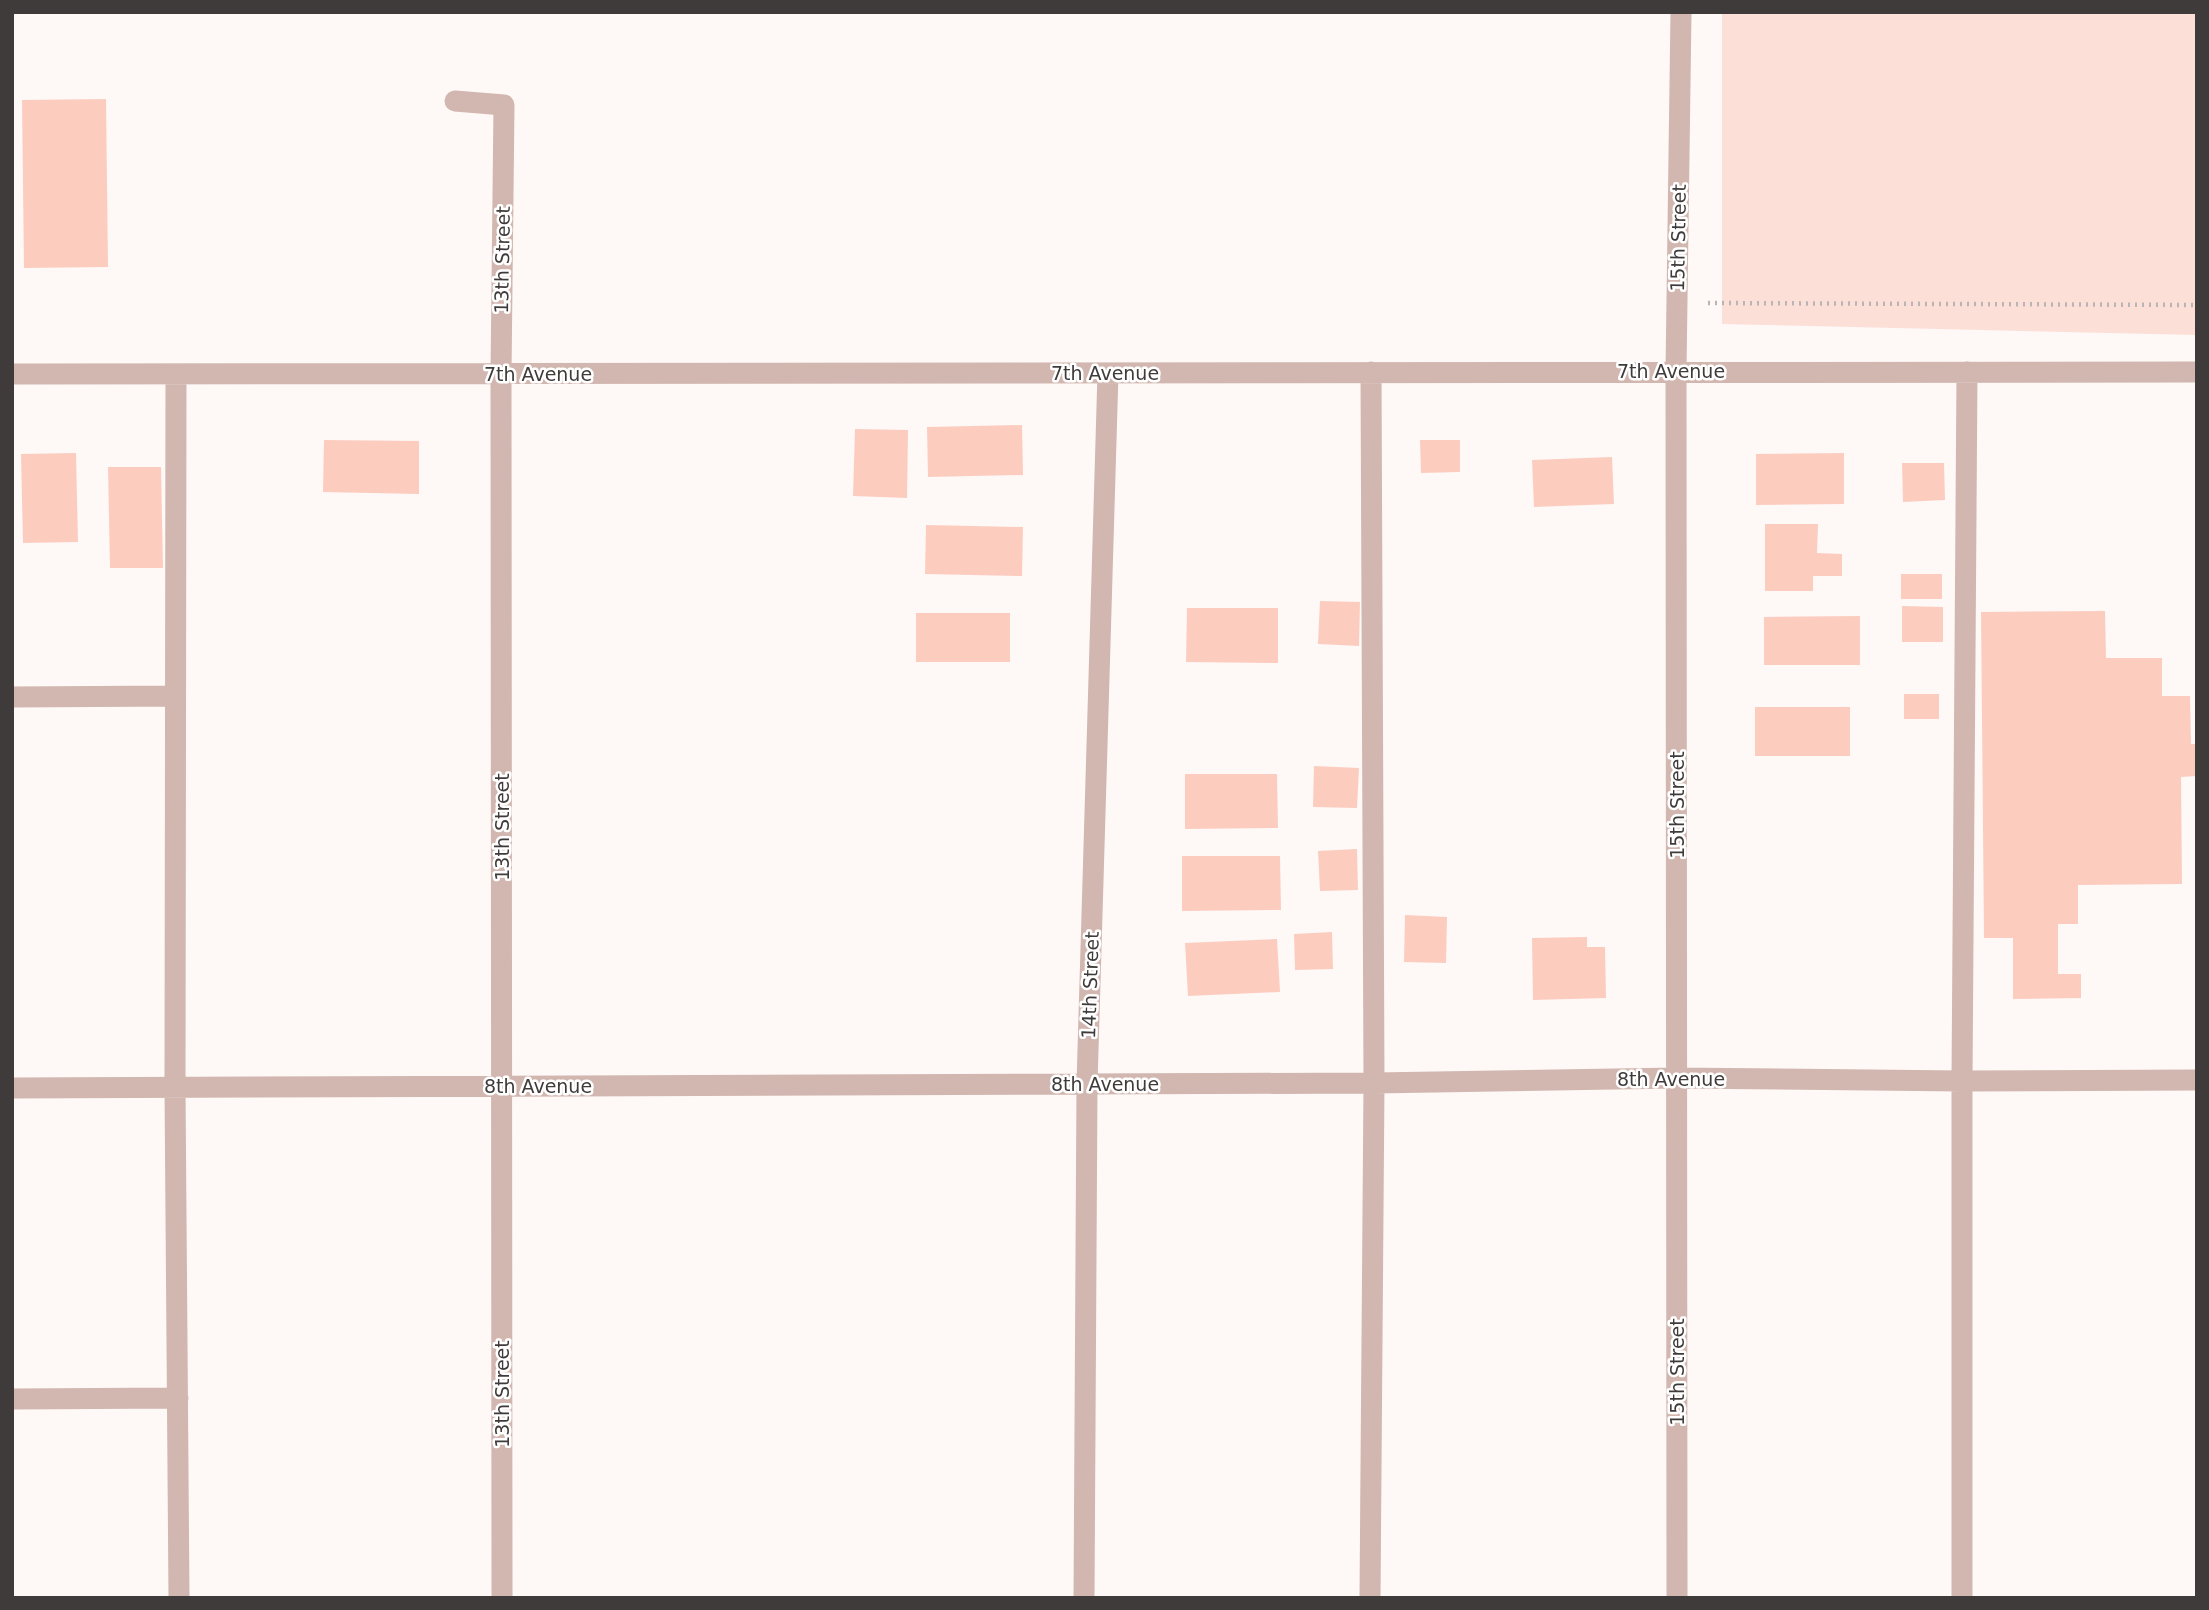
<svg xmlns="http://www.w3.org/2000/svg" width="2209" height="1610" viewBox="0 0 2209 1610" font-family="'DejaVu Sans',sans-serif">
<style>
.green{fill:#fcdfd7}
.building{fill:#fccdbf}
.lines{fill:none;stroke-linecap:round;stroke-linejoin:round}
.path{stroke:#bab5b4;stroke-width:4.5;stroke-dasharray:2 5;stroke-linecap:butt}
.minor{stroke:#d1b7af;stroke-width:21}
.labels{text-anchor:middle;stroke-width:5;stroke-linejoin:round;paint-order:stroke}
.street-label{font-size:19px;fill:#3f3b3a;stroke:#fff}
</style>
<rect width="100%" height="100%" fill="#fef8f7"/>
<path class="green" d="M 1722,12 L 2197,12 L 2197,335 L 1722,324 Z"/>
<path class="building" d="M 106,99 L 108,267 L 24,268 L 22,100 Z
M 1022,425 L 1023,475 L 928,477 L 927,427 Z
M 855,429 L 908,430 L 907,498 L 853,496 Z
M 324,440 L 419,441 L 419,494 L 323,492 Z
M 1420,440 L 1460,440 L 1460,472 L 1421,473 Z
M 76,453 L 78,542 L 23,543 L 21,454 Z
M 1844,453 L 1844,504 L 1756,505 L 1756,454 Z
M 1612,457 L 1614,504 L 1534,507 L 1532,460 Z
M 1902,463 L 1944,463 L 1945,500 L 1903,502 Z
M 108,467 L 161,467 L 163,568 L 110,568 Z
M 1765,524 L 1818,524 L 1817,553 L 1842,554 L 1842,576 L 1813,576 L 1813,591 L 1765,591 Z
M 926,525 L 1023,527 L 1022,576 L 925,574 Z
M 1901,574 L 1942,574 L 1942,599 L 1901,599 Z
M 1320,601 L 1360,602 L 1359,646 L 1318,644 Z
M 1902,606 L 1943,607 L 1943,642 L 1902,642 Z
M 1187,608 L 1278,608 L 1278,663 L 1186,662 Z
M 2105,611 L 2106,658 L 2162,658 L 2162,696 L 2190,696 L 2191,744 L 2197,744 L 2197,776 L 2181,777 L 2182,884 L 2078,885 L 2078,924 L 2058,924 L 2058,974 L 2081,974 L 2081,998 L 2013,999 L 2013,938 L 1984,938 L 1981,612 Z
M 916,613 L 1010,613 L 1010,662 L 916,662 Z
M 1860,616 L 1860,665 L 1764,665 L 1764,617 Z
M 1904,694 L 1939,694 L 1939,719 L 1904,719 Z
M 1755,707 L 1850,707 L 1850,756 L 1755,756 Z
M 1314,766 L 1359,768 L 1357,808 L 1313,807 Z
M 1185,774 L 1277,774 L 1278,828 L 1185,829 Z
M 1357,849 L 1358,890 L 1320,891 L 1318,851 Z
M 1182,856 L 1280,856 L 1281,910 L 1182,911 Z
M 1405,915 L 1447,917 L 1446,963 L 1404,962 Z
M 1332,932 L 1333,969 L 1295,970 L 1294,934 Z
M 1587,937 L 1587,947 L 1605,947 L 1606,998 L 1533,1000 L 1532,938 Z
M 1277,939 L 1280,992 L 1188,996 L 1185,943 Z"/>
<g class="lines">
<path class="path" d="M 1708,303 L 2197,305"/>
<path class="minor" d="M 455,101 L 504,105 L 501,374 L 502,1598
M 12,374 L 2197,372
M 176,374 L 175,1088 L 179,1598
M 12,697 L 175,696
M 12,1088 L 1374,1083 L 1676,1078 L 1962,1081 L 2197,1080
M 12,1399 L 178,1398
M 1084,1598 L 1087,1084 L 1108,373
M 1370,1598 L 1374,1083 L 1371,372
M 1677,1598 L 1676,371 L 1681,12
M 1962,1598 L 1962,1081 L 1967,372"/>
</g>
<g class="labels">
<g class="street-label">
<text transform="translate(1678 238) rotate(-89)" y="7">15th Street</text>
<text transform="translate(502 260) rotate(-89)" y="7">13th Street</text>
<text x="1671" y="378">7th Avenue</text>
<text x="1105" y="380">7th Avenue</text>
<text x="538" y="381">7th Avenue</text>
<text transform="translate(1677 805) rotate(-90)" y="7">15th Street</text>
<text transform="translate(502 827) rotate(-90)" y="7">13th Street</text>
<text transform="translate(1090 985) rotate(-88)" y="7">14th Street</text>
<text x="1671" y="1086">8th Avenue</text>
<text x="1105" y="1091">8th Avenue</text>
<text x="538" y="1093">8th Avenue</text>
<text transform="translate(1677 1372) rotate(-90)" y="7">15th Street</text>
<text transform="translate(502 1394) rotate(-90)" y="7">13th Street</text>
</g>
</g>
<rect width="2209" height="1610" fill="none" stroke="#3f3b3a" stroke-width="28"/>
</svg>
